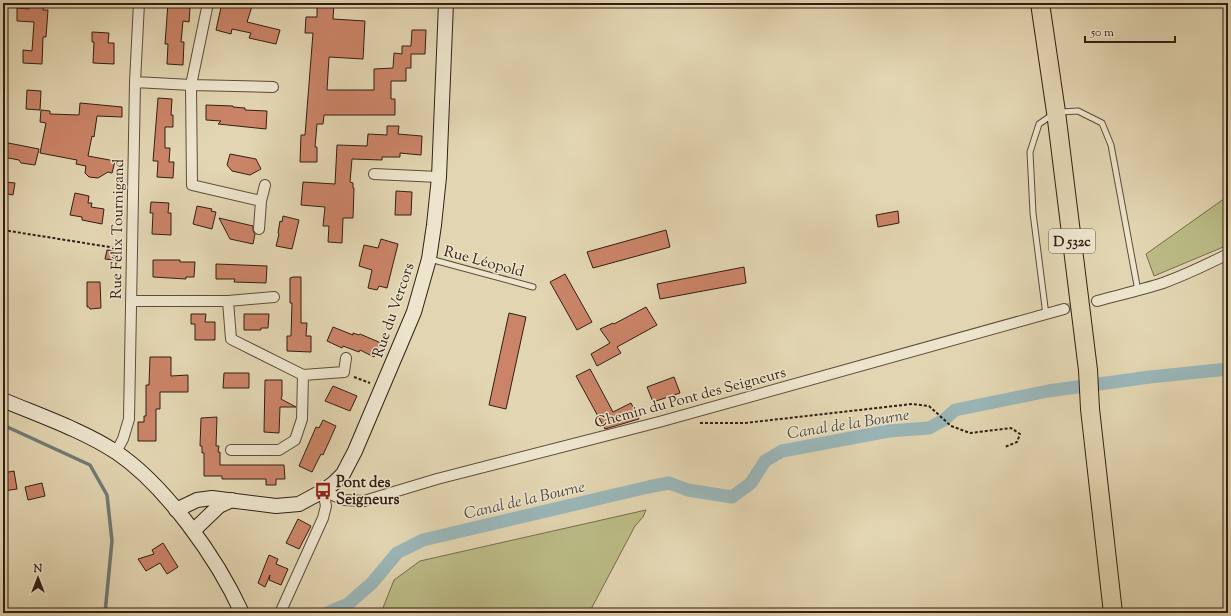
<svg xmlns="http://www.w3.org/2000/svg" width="1231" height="616" viewBox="0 0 1231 616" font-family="'Sorts Mill Goudy',serif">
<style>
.green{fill:#bbbb86;stroke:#766d4c}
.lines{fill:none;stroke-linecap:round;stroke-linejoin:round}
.stream{stroke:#707a76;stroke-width:3.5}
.canal{stroke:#9ab6b8;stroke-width:13}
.building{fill:#cb8468;stroke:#321f13}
.street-tunnel{stroke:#bfb191;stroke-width:10;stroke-dasharray:10 5;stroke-linecap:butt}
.lane-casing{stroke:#5e4c3a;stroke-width:7}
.street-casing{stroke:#5e4c3a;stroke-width:12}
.secondary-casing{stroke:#321f13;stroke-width:16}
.highway-casing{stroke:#321f13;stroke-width:20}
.path{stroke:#321f13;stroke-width:2;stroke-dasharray:3 2;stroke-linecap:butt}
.lane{stroke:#ece4cc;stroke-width:5}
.street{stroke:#ece4cc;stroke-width:10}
.secondary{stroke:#ece4cc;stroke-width:14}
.highway{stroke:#e2d5b1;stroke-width:18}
.labels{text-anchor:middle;stroke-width:3;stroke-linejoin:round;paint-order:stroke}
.shield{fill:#ece4cc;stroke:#6a5a4a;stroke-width:1}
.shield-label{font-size:14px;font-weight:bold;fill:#321f13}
.street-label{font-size:15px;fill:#321f13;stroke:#ece4cc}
.poi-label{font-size:15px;font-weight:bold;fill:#321f13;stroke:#ece4cc;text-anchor:start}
.water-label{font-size:16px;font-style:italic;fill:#514c45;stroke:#ece4cc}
</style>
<rect width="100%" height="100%" fill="#e2d5b1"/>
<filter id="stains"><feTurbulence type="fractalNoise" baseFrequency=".005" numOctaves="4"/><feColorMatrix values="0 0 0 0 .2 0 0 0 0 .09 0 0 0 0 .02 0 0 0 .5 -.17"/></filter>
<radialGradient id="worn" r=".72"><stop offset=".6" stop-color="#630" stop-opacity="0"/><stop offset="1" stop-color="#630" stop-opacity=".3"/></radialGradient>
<path class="green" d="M 1228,196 L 1228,245 L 1154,276 L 1146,254 Z
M 646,510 L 643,517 L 635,526 L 589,613 L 381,613 L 394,580 L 420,561 Z"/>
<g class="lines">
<path class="stream" d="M 3,425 L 90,465 L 107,495 L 112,541 L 105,613"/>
<path class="canal" d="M 327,613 L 348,604 L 372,583 L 397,553 L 423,540 L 648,487 L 669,483 L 688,490 L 732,497 L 751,483 L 765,461 L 782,451 L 889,431 L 929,428 L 944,420 L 955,410 L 1048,391 L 1150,377 L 1228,369"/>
</g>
<path class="building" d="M 29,3 L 44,3 L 43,10 L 48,10 L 46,37 L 43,37 L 42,64 L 23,63 L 23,50 L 32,51 L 34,22 L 17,21 L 17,8 L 29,9 Z
M 168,3 L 185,3 L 185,7 L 190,8 L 189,22 L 183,21 L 181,42 L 184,42 L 183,65 L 167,64 L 168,44 L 165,44 Z
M 222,3 L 253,3 L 247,22 L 280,30 L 276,44 L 249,38 L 251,33 L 232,29 L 231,34 L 216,30 Z
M 317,3 L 334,3 L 333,19 L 365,21 L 363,59 L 329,57 L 327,90 L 374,90 L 374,69 L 393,68 L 394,53 L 402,54 L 402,46 L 411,46 L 412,30 L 426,30 L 425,54 L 411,54 L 411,68 L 406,68 L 406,81 L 391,81 L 391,99 L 395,99 L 395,115 L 324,115 L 323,124 L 317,124 L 315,147 L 317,147 L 317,162 L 300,162 L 301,135 L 305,135 L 313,33 L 305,33 L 306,17 L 317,17 Z
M 92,32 L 109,33 L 108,43 L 114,43 L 114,64 L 93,63 L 94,42 L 92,42 Z
M 27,90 L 41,91 L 40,110 L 26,109 Z
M 158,98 L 172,99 L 171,115 L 173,115 L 173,127 L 165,127 L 165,148 L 170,148 L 169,162 L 174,162 L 173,178 L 157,177 L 158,161 L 153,161 Z
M 80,103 L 122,107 L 122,117 L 97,116 L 94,137 L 92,136 L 88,156 L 115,161 L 112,173 L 108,172 L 98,178 L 89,177 L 85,173 L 86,166 L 76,164 L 77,160 L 40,153 L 46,123 L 40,122 L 41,110 L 50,111 L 50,114 L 79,115 Z
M 206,105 L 233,106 L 233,107 L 245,108 L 245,110 L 267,111 L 266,129 L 218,124 L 221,121 L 206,120 Z
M 387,126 L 399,126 L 398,134 L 422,136 L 421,155 L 400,153 L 400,157 L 382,157 L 382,160 L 352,159 L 350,182 L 353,183 L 353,188 L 354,188 L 353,218 L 343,218 L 342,243 L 328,242 L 329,226 L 323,226 L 325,207 L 301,205 L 303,182 L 335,184 L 337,145 L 367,146 L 368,134 L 387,135 Z
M 3,142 L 39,149 L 35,165 L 21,163 L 19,160 L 3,157 Z
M 230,154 L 256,159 L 261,169 L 250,175 L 232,171 L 227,165 Z
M 5,182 L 15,183 L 13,195 L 3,193 Z
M 396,191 L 412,192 L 411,215 L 395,215 Z
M 75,193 L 89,196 L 88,203 L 92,203 L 91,207 L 104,209 L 102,224 L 82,220 L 82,217 L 70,215 Z
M 151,202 L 169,203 L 168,213 L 171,213 L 171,235 L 152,234 L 153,213 L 150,213 Z
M 197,206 L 212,209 L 211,211 L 216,212 L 212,229 L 193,224 Z
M 898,211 L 899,223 L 878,227 L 876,215 Z
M 283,216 L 299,220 L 292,249 L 276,246 L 279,234 L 278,233 L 280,221 L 282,222 Z
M 219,218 L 253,226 L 253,231 L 255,234 L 253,244 L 230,239 Z
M 666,230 L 670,247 L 593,268 L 587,252 Z
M 381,239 L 398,244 L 387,288 L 379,286 L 377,290 L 368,288 L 372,270 L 359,266 L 364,245 L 378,248 Z
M 107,250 L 116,251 L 114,260 L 105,259 Z
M 153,260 L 180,260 L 180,262 L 195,262 L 194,277 L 186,277 L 186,279 L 153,277 Z
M 216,264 L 267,266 L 266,283 L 234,282 L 235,279 L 216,279 Z
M 744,267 L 746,283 L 660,299 L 657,284 Z
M 565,274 L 592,322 L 577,330 L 550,282 Z
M 293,277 L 301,277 L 301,323 L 307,323 L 306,336 L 311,336 L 311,352 L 287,351 L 287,336 L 291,336 L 292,303 L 290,303 L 290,278 Z
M 87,282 L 100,282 L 101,308 L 90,309 L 89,307 L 87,307 Z
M 646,307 L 657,325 L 617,347 L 621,353 L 597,366 L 591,354 L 610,343 L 600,329 L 613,323 L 614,324 Z
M 509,313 L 526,317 L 506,409 L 489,405 Z
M 191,314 L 206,314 L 205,322 L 215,322 L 215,340 L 195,340 L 195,324 L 191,324 Z
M 244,314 L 269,314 L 268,328 L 261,328 L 261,330 L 244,330 Z
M 333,327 L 353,335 L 353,333 L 359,335 L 360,334 L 381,343 L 374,357 L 360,350 L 359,352 L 343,346 L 342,348 L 327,341 Z
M 150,357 L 171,357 L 171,376 L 188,375 L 188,392 L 160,392 L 160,409 L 156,409 L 156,441 L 138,441 L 138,422 L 144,422 L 144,416 L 146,416 L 146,385 L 149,385 Z
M 590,369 L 613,412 L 631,403 L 639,419 L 605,429 L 576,376 Z
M 224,373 L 249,373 L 249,388 L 223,388 Z
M 674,377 L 680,393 L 653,402 L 647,387 Z
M 265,380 L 282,380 L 282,396 L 281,399 L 296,407 L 280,407 L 279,433 L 264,432 Z
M 333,386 L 357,396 L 350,411 L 325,401 Z
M 217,417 L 216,446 L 219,446 L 218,452 L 220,452 L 220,465 L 284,465 L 285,479 L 276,479 L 276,485 L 266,485 L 266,479 L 222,479 L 222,476 L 204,476 L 204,453 L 202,453 L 202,446 L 200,446 L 201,418 Z
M 323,420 L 336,426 L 323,455 L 321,454 L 312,472 L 299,466 L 316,427 L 319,428 Z
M 14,471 L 17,489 L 3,491 L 3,473 Z
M 42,483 L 45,496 L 28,500 L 25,487 Z
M 298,519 L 311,526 L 299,549 L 286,543 Z
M 163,543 L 178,567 L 167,574 L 160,563 L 146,571 L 138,559 L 154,554 L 152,550 Z
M 269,555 L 278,559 L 276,564 L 288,569 L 281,585 L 269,580 L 270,575 L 265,587 L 258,583 Z"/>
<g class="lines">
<path class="street-tunnel" d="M 1064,309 L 1097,301"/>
<g class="lane-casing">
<path id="lane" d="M 1060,112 L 1078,111 L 1102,123 L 1111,145 L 1138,291
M 430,259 L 533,287
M 1046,315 L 1033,213 L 1030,152 L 1039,124 L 1052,115"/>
</g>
<g class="street-casing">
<path id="street" d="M 208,3 L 191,85 L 192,185 L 261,201
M 135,82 L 191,85 L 273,87
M 374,174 L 439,177
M 259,229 L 261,201 L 265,185
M 131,301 L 228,301 L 274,297
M 228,301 L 231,339 L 303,375
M 1097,301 C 1119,295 1141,290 1163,283 C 1185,275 1206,265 1228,254
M 303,375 L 344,372 L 346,358
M 231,450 L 279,450 L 295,440 L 302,419 L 303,375
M 116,452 L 123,439 L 129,419 L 135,82 L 139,3
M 323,491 L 344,500 L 364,501 L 437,479 L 659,422 L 1064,309
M 280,613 L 323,518 L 326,506 L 323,491"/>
</g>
<g class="secondary-casing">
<path id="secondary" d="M 3,400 C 41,416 82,430 116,452 C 166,486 217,558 242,613
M 176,510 L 197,500 L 212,498 L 276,506 L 299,504 L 323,491 L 334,483 L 343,474 L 355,451 L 414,312 L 429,259 L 434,225 L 439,177 L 446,3
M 193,531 L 219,506 L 232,500"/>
</g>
<g class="highway-casing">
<path id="highway" d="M 1040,3 L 1056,112 L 1088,370 L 1090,409 L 1113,613"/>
</g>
<path class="path" d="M 3,230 L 122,249
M 354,377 L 370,383
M 700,423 L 745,423 L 912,404 L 929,406 L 951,426 L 970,433 L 1011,428 L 1020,434 L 1017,442 L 1005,447"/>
<use href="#lane" class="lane"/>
<use href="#street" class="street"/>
<use href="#secondary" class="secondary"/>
<use href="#highway" class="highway"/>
</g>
<defs>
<g id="bus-bare" transform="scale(1.38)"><path d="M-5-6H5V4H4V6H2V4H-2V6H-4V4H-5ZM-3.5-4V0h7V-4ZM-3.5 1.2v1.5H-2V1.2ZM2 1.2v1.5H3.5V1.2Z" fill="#8f2418" stroke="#ece4cc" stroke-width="2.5" paint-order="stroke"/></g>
</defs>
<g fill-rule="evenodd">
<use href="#bus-bare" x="323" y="491"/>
</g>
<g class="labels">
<rect class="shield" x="1049" y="229" width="46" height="24" rx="3"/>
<g class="shield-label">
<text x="1072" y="246">D 532c</text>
</g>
<g class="street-label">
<text transform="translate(117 229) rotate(-89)" y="5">Rue Félix Tournigand</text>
<text transform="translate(484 261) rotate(15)" y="5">Rue Léopold</text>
<text transform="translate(393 310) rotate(-71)" y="5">Rue du Vercors</text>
<text transform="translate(690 397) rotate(-15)" y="5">Chemin du Pont des Seigneurs</text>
</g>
<g class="poi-label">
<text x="336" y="487">Pont des<tspan x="336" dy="17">Seigneurs</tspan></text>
</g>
<g class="water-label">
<text transform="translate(848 423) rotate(-9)" y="6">Canal de la Bourne</text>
<text transform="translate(524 499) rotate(-13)" y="6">Canal de la Bourne</text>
</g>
</g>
<rect width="1231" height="616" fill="none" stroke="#e2d5b1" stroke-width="16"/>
<rect x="4" y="4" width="1223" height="608" fill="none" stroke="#321f13" stroke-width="2"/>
<rect x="8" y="8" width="1215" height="600" fill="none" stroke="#321f13"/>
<g transform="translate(38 578)" stroke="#ece4cc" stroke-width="3" paint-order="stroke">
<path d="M0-3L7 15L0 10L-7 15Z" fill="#321f13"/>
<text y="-6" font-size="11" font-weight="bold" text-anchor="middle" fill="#321f13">N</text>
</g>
<path d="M1085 36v6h90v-6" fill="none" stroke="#321f13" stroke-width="2"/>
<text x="1091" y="36" font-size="12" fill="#321f13" stroke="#ece4cc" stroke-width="3" paint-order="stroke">50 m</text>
<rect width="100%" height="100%" filter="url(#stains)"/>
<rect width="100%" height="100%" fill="url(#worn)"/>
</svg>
